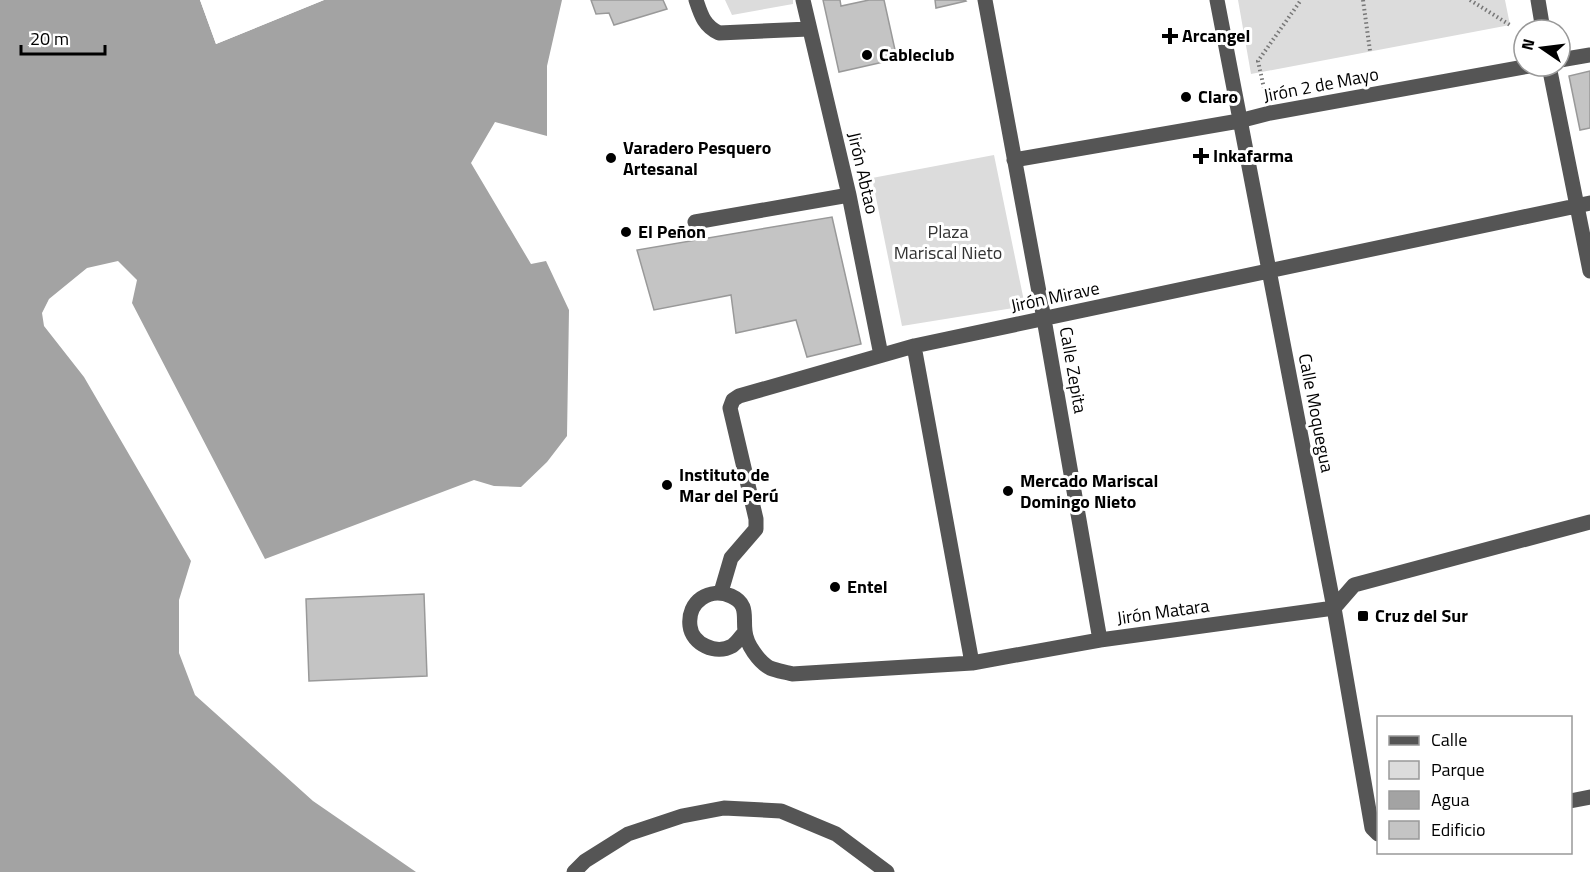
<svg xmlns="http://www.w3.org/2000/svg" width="1590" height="872" viewBox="0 0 1590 872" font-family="'Titillium Web',sans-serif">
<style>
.green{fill:#dcdcdc}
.water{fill:#a3a3a3}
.pier{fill:#fff}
.building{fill:#c4c4c4;stroke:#999;stroke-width:1.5}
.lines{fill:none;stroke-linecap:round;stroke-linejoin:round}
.path{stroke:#777;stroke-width:4;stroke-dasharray:1.5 3;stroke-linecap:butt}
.minor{stroke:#555;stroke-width:15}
.poi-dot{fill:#000;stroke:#fff;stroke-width:2}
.labels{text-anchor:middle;stroke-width:6;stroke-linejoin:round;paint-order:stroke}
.poi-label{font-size:18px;font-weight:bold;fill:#000;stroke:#fff;text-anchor:start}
.street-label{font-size:18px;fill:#000;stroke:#fff}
.park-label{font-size:18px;fill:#333;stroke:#fff}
</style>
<rect width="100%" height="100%" fill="#fff"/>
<path class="green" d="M 725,0 L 793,0 L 793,4 L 732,15 Z
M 1238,0 L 1505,0 L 1510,25 L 1251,74 Z
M 994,155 L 1025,306 L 902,326 L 872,178 Z"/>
<path class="water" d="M 0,0 L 200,0 L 216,44 L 324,0 L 562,0 L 547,66 L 547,136 L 495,122 L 471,163 L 531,264 L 546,261 L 569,310 L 567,436 L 547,462 L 521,487 L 494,486 L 474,480 L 265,559 L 132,303 L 137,280 L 118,261 L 87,268 L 49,299 L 42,313 L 44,326 L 84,377 L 191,561 L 179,600 L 179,653 L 195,695 L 313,801 L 416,872 L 0,872 Z"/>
<path class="pier" d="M 200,0 L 203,0 L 218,40 L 316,0 L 324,0 L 216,44 Z"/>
<path class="building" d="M 591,0 L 663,0 L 667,9 L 614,25 L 609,13 L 596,14 Z
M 823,0 L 840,0 L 841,6 L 869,0 L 884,0 L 897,59 L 839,72 Z
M 935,0 L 965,0 L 966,1 L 936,8 Z
M 1590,71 L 1590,128 L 1580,130 L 1569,76 Z
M 832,217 L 861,344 L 807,357 L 796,320 L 736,333 L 731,295 L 654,310 L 637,250 Z
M 424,594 L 427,676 L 309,681 L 306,599 Z"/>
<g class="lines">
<path class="path" d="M 1363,0 L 1370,51
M 1470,0 L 1510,25
M 1265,93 L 1258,61 L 1301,0"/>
<path class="minor" d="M 696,0 C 701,15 704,26 719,33 L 809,29
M 803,0 L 849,195 L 881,355
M 985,0 L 1044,319 L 1100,640
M 1217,0 L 1334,608 L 1372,828 L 1378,834
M 1538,0 L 1543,30
M 1560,60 L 1590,55
M 1549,66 L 1590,271
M 1014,160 L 1239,121 L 1270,113 L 1529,66
M 695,222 L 849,195
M 914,346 L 972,663
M 721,592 L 731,558 L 756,529 L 756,519 L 730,408 L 733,400 L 739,396 L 914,346 L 1590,203
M 745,632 C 741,636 737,643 732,646 C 716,655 692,644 690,626 C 687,601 710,587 731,596 C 749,604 743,617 745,631 C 746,644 759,662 770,668 C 777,671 786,672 792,674 L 972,663 L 1100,640 L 1334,608 L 1354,585 L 1590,522
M 1570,801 L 1590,797
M 574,872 L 585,861 L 628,834 L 682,816 L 724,808 L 781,811 L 836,834 L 887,872"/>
</g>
<g class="poi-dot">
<path d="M1167 27h6v6h6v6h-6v6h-6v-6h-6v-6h6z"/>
<circle cx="867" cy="55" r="6"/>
<circle cx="1186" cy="97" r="6"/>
<path d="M1198 147h6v6h6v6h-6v6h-6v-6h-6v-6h6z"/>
<circle cx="611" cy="158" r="6"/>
<circle cx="626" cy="232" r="6"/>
<circle cx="667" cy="485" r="6"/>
<circle cx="1008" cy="491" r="6"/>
<circle cx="835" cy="587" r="6"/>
<rect x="1357" y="610" width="12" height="12" rx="3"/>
</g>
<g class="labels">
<g class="poi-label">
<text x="1182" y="42">Arcangel</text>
<text x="879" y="61">Cableclub</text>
<text x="1198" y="103">Claro</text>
<text x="623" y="154">Varadero Pesquero<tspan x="623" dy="21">Artesanal</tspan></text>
<text x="1213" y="162">Inkafarma</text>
<text x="638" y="238">El Peñon</text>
<text x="679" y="481">Instituto de<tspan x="679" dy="21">Mar del Perú</tspan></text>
<text x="1020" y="487">Mercado Mariscal<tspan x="1020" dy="21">Domingo Nieto</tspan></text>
<text x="847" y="593">Entel</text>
<text x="1375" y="622">Cruz del Sur</text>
</g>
<g class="street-label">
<text transform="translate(1321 85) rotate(-11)" y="6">Jirón 2 de Mayo</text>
<text transform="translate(863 173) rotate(77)" y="6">Jirón Abtao</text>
<text transform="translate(1055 297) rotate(-12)" y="6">Jirón Mirave</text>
<text transform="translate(1073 370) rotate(80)" y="6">Calle Zepita</text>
<text transform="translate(1316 413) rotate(79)" y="6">Calle Moquegua</text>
<text transform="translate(1163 612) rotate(-8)" y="6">Jirón Matara</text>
</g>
<g class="park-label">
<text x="948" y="238">Plaza<tspan x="948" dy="21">Mariscal Nieto</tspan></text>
</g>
</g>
<rect x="1377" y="716" width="195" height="138" fill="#ffffff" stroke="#999999" stroke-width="1.5"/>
<rect x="1389" y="736" width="30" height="9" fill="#555555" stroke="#999999" stroke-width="1.5"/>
<text x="1431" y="746" font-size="18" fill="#000000">Calle</text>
<rect x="1389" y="761" width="30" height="18" fill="#dcdcdc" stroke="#999999" stroke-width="1.5"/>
<text x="1431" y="776" font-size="18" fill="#000000">Parque</text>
<rect x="1389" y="791" width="30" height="18" fill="#a3a3a3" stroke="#999999" stroke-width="1.5"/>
<text x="1431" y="806" font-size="18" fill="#000000">Agua</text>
<rect x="1389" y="821" width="30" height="18" fill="#c4c4c4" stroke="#999999" stroke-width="1.5"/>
<text x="1431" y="836" font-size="18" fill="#000000">Edificio</text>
<g transform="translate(1542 48) rotate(284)"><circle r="28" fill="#ffffff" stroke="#999999" stroke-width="1.5"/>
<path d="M0-4.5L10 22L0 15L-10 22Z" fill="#000000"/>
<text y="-9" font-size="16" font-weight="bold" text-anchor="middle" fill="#000000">N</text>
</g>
<path d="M21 45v9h84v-9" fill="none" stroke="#000000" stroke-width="3"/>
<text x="30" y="45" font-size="18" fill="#000000" stroke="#ffffff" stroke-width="4.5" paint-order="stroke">20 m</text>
</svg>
